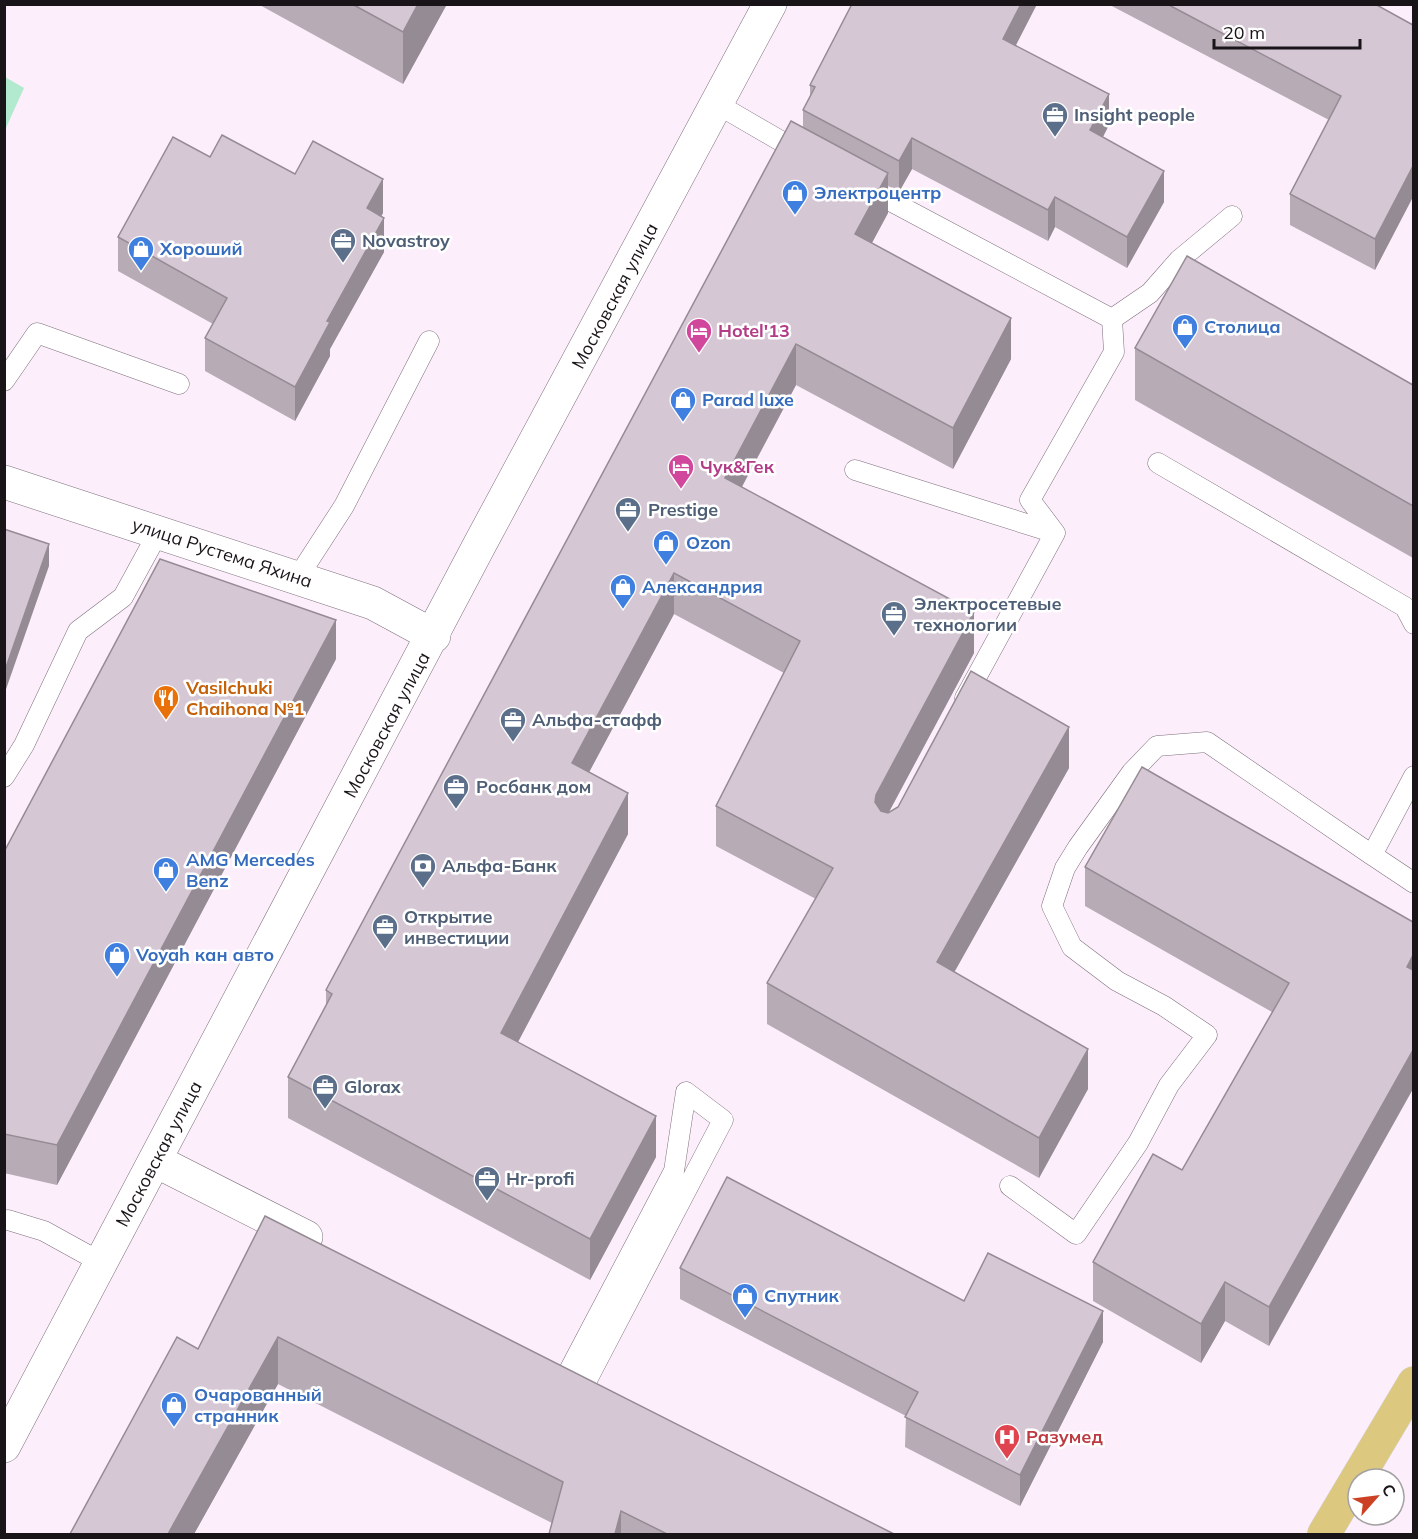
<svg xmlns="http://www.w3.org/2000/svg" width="1418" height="1539" viewBox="0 0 1418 1539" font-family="Mulish,sans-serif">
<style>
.green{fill:#b1eacf}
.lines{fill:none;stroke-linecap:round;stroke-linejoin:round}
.service-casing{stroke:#7d707c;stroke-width:21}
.minor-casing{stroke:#7d707c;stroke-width:34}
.tertiary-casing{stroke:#7d707c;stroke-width:34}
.primary-casing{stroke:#d6d5d5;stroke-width:34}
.service{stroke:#fff;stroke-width:20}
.minor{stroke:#fff;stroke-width:33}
.tertiary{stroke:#fff;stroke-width:33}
.primary{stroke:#ddc87f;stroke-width:33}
.wall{fill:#b7abb6}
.shaded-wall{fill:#958b94}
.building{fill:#d5c7d4;stroke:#958b94;stroke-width:1.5}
.labels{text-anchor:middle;stroke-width:5;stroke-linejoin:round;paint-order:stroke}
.service-label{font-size:18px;font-weight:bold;fill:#4e5e75;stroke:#fff;text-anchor:start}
.shop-label{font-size:18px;font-weight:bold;fill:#366cbe;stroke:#fff;text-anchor:start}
.street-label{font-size:18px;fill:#191418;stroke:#fff}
.hotel-label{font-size:18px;font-weight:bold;fill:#b23c85;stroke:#fff;text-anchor:start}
.food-label{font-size:18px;font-weight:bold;fill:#c56008;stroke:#fff;text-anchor:start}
.health-label{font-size:18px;font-weight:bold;fill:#be3a42;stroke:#fff;text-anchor:start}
</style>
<rect width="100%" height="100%" fill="#fceefb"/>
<path class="green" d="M 5,77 L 24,88 L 5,130 Z"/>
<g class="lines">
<g class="service-casing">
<path id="service" d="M 717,104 L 803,154
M 866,188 L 1112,319 L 1114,352 L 1030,500 L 1055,533 L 965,698
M 1112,319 L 1150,293 L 1179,260 L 1232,216
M 4,381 L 37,333 L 179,384
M 1158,463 L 1405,607 L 1414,624
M 855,470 L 1055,533
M 298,577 L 344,506 L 429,341
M 1414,776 L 1372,855 L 1414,883
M 4,777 L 24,745 L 78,631 L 123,597 L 158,533
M 1010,1186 L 1076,1234 L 1138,1143 L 1169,1085 L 1207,1035 L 1164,1006 L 1117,981 L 1072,947 L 1052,906 L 1065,868 L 1078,847 L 1132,772 L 1157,746 L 1207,742 L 1372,855
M 8,1220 L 44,1231 L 102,1263
M 569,1371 L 674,1171 L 686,1092 L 723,1120 L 587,1380"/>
</g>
<g class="minor-casing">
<path id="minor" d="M 4,482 L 373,603 L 434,636
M 156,1161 L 306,1237"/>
</g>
<g class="tertiary-casing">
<path id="tertiary" d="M 4,1446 L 480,544 L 770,4"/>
</g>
<g class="primary-casing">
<path id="primary" d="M 1324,1534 L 1414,1383"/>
</g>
<use href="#service" class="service"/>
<use href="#minor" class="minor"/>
<use href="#tertiary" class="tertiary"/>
<use href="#primary" class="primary"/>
</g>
<path class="wall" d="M 258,4 L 447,4 L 403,84 Z
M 1037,4 L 1016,45 L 1109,125 L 1103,137 L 1164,202 L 1127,268 L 1055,227 L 1048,241 L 912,169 L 899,192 L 888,186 L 888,213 L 872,243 L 1011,359 L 953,469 L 796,385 L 742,487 L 974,653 L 889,812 L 1069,768 L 954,972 L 1088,1089 L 1039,1178 L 767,1024 L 767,983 L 816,899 L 716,846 L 716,806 L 784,673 L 674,614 L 589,772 L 628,834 L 518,1042 L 656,1157 L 590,1280 L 288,1118 L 288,1077 L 326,1006 L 326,990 L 803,127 L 803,110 L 810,96 L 810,85 Z
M 1108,4 L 1375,4 L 1413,25 L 1375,270 L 1290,225 L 1290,194 L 1329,120 Z
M 210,157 L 383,213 L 381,216 L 384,252 L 330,349 L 330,356 L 295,421 L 205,371 L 205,338 L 213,324 L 118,271 L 118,237 Z
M 1135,348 L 1413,385 L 1413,558 L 1135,400 Z
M 336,659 L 57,1185 L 4,1173 L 4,852 Z
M 1085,867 L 1413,922 L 1269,1346 L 1225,1321 L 1201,1363 L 1093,1301 L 1093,1262 L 1182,1170 L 1272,1012 L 1085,906 Z
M 265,1216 L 894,1534 L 549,1534 L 552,1523 L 278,1384 L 194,1534 L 70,1534 L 198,1349 Z
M 680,1268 L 964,1301 L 1103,1342 L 1020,1506 L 905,1447 L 906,1416 L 680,1299 Z"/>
<path class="shaded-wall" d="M 418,4 L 447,4 L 403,84 L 403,32 Z
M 1021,4 L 1037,4 L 1003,70 L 1003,39 Z
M 1109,94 L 1109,125 L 1090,161 L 1090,130 Z
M 912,138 L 912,169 L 899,192 L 899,161 Z
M 1413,166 L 1413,197 L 1375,270 L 1375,239 Z
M 1164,171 L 1164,202 L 1127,268 L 1127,237 Z
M 888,173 L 888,213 L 855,274 L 855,234 Z
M 383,179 L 383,213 L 367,242 L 367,208 Z
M 1055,197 L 1055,227 L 1048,241 L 1048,210 Z
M 384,218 L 384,252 L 330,349 L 330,356 L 295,421 L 295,387 L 327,321 Z
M 1011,318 L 1011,359 L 953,469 L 953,428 Z
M 796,344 L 796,385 L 725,518 L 725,478 Z
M 49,544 L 49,566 L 4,695 L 4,673 Z
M 674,573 L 674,614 L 572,804 L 572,763 Z
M 974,612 L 974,653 L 876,836 L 875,802 L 876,795 Z
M 336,620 L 336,659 L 57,1185 L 57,1145 Z
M 1069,727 L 1069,768 L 937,1003 L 937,962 Z
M 628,793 L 628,834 L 501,1074 L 501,1033 Z
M 1413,955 L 1413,994 L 1407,967 Z
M 1088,1049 L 1088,1089 L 1039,1178 L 1039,1138 Z
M 1413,1050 L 1413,1089 L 1269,1346 L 1269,1307 Z
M 656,1116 L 656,1157 L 590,1280 L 590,1239 Z
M 1225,1282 L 1225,1321 L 1201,1363 L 1201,1324 Z
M 1103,1311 L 1103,1342 L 1020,1506 L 1020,1475 Z
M 278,1337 L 278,1384 L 194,1534 L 168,1534 Z
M 621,1511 L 621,1534 L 615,1534 Z"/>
<path class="building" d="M 352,4 L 418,4 L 403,32 Z
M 852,4 L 1021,4 L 1003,39 L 1109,94 L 1090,130 L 1164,171 L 1127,237 L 1055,197 L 1048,210 L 912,138 L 899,161 L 803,110 L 815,87 L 810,85 Z
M 1167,4 L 1375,4 L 1413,25 L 1413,166 L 1375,239 L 1290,194 L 1341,96 Z
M 791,121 L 888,173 L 855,234 L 1011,318 L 953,428 L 796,344 L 725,478 L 974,612 L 876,795 L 875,802 L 881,811 L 888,813 L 898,807 L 971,671 L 1069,727 L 937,962 L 1088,1049 L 1039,1138 L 767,983 L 833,868 L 716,806 L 800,641 L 674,573 L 572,763 L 628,793 L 501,1033 L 656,1116 L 590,1239 L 288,1077 L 332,994 L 326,990 Z
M 222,135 L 295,174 L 313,141 L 383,179 L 367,208 L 384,218 L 327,321 L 330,322 L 295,387 L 205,338 L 227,298 L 118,237 L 173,137 L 210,157 Z
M 1187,256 L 1413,385 L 1413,506 L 1135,348 Z
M 4,529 L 49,544 L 4,673 Z
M 160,559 L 336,620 L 57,1145 L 4,1134 L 4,852 Z
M 1142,767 L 1413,922 L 1413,955 L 1407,967 L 1413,970 L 1413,1050 L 1269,1307 L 1225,1282 L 1201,1324 L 1093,1262 L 1153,1154 L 1182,1170 L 1289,983 L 1085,867 Z
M 727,1177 L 964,1301 L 988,1253 L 1103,1311 L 1020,1475 L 905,1417 L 918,1392 L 680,1268 Z
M 265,1216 L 894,1534 L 667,1534 L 621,1511 L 615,1534 L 549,1534 L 563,1482 L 278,1337 L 168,1534 L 70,1534 L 177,1337 L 198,1349 Z"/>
<defs>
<g id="office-pin" transform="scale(1.35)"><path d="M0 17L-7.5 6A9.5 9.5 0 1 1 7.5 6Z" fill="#5c6f8a" stroke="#fff"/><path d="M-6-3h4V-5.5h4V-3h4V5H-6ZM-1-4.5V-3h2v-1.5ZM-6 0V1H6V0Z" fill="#fff"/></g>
<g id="shop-pin" transform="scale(1.35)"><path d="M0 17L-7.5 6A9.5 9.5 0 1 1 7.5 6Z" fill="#3f7fe0" stroke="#fff"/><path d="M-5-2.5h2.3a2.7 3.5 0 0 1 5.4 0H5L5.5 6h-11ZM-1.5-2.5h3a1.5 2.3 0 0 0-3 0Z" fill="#fff"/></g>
<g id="hotel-pin" transform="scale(1.35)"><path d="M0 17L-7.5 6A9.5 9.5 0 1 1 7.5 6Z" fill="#d1479c" stroke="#fff"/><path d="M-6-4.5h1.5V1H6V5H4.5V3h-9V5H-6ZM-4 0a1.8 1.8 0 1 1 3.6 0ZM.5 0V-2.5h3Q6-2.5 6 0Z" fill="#fff"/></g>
<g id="restaurant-pin" transform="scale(1.35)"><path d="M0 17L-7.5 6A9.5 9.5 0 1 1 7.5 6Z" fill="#e8710a" stroke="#fff"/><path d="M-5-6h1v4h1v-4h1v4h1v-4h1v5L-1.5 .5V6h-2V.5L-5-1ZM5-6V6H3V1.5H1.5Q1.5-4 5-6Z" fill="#fff"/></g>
<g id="bank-pin" transform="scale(1.35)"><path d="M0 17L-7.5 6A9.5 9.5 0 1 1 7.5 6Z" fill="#5c6f8a" stroke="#fff"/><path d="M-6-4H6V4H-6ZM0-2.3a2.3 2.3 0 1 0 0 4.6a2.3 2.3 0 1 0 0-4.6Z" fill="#fff"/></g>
<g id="hospital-pin" transform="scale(1.35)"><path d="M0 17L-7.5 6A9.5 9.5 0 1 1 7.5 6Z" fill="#e0444e" stroke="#fff"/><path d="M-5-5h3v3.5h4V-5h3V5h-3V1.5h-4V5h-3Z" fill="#fff"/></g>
</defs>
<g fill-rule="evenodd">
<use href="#office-pin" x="1055" y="115"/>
<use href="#shop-pin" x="795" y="193"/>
<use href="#office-pin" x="343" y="241"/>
<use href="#shop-pin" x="141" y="249"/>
<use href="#shop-pin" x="1185" y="327"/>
<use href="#hotel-pin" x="699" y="331"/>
<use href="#shop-pin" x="683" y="400"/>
<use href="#hotel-pin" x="681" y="467"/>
<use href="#office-pin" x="628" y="510"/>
<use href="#shop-pin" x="666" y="543"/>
<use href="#shop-pin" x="623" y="587"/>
<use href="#office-pin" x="894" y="614"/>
<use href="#restaurant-pin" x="166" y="698"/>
<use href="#office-pin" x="513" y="720"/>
<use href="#office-pin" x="456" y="787"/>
<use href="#bank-pin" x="423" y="866"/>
<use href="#shop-pin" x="166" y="870"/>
<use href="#office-pin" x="385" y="927"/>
<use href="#shop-pin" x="117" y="955"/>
<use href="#office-pin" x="325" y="1087"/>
<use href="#office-pin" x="487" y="1179"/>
<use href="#shop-pin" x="745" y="1296"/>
<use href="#shop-pin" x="174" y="1405"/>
<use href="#hospital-pin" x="1007" y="1437"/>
</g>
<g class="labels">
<g class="service-label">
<text x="1074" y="121">Insight people</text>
<text x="362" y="247">Novastroy</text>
<text x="648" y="516">Prestige</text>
<text x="914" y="610">Электросетевые<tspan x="914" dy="21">технологии</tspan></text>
<text x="532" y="726">Альфа-стафф</text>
<text x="476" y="793">Росбанк дом</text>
<text x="442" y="872">Альфа-Банк</text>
<text x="404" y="923">Открытие<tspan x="404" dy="21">инвестиции</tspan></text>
<text x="344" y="1093">Glorax</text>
<text x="506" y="1185">Hr-profi</text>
</g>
<g class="shop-label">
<text x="814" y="199">Электроцентр</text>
<text x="160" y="255">Хороший</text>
<text x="1204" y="333">Столица</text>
<text x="702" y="406">Parad luxe</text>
<text x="686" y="549">Ozon</text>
<text x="642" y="593">Александрия</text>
<text x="186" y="866">AMG Mercedes<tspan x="186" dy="21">Benz</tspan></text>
<text x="136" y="961">Voyah кан авто</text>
<text x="764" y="1302">Спутник</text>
<text x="194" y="1401">Очарованный<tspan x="194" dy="21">странник</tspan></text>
</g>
<g class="street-label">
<text transform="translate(615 296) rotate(-62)" y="6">Московская улица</text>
<text transform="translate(222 553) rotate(18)" y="6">улица Рустема Яхина</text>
<text transform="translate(387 725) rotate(-62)" y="6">Московская улица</text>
<text transform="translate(159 1154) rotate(-62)" y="6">Московская улица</text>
</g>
<g class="hotel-label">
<text x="718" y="337">Hotel'13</text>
<text x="700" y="473">Чук&amp;Гек</text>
</g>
<g class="food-label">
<text x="186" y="694">Vasilchuki<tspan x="186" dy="21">Chaihona №1</tspan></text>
</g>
<g class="health-label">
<text x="1026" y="1443">Разумед</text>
</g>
</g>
<rect width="1418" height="1539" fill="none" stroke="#191418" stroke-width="12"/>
<g transform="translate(1376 1497) rotate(62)"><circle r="28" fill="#ffffff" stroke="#a3a1a3" stroke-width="1.5"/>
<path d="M0-4.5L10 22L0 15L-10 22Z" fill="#cc4123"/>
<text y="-9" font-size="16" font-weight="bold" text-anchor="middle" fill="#191418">С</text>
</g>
<path d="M1214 39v9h146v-9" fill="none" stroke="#191418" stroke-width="3"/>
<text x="1223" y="39" font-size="18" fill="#191418" stroke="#ffffff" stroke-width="4.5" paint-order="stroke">20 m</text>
</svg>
